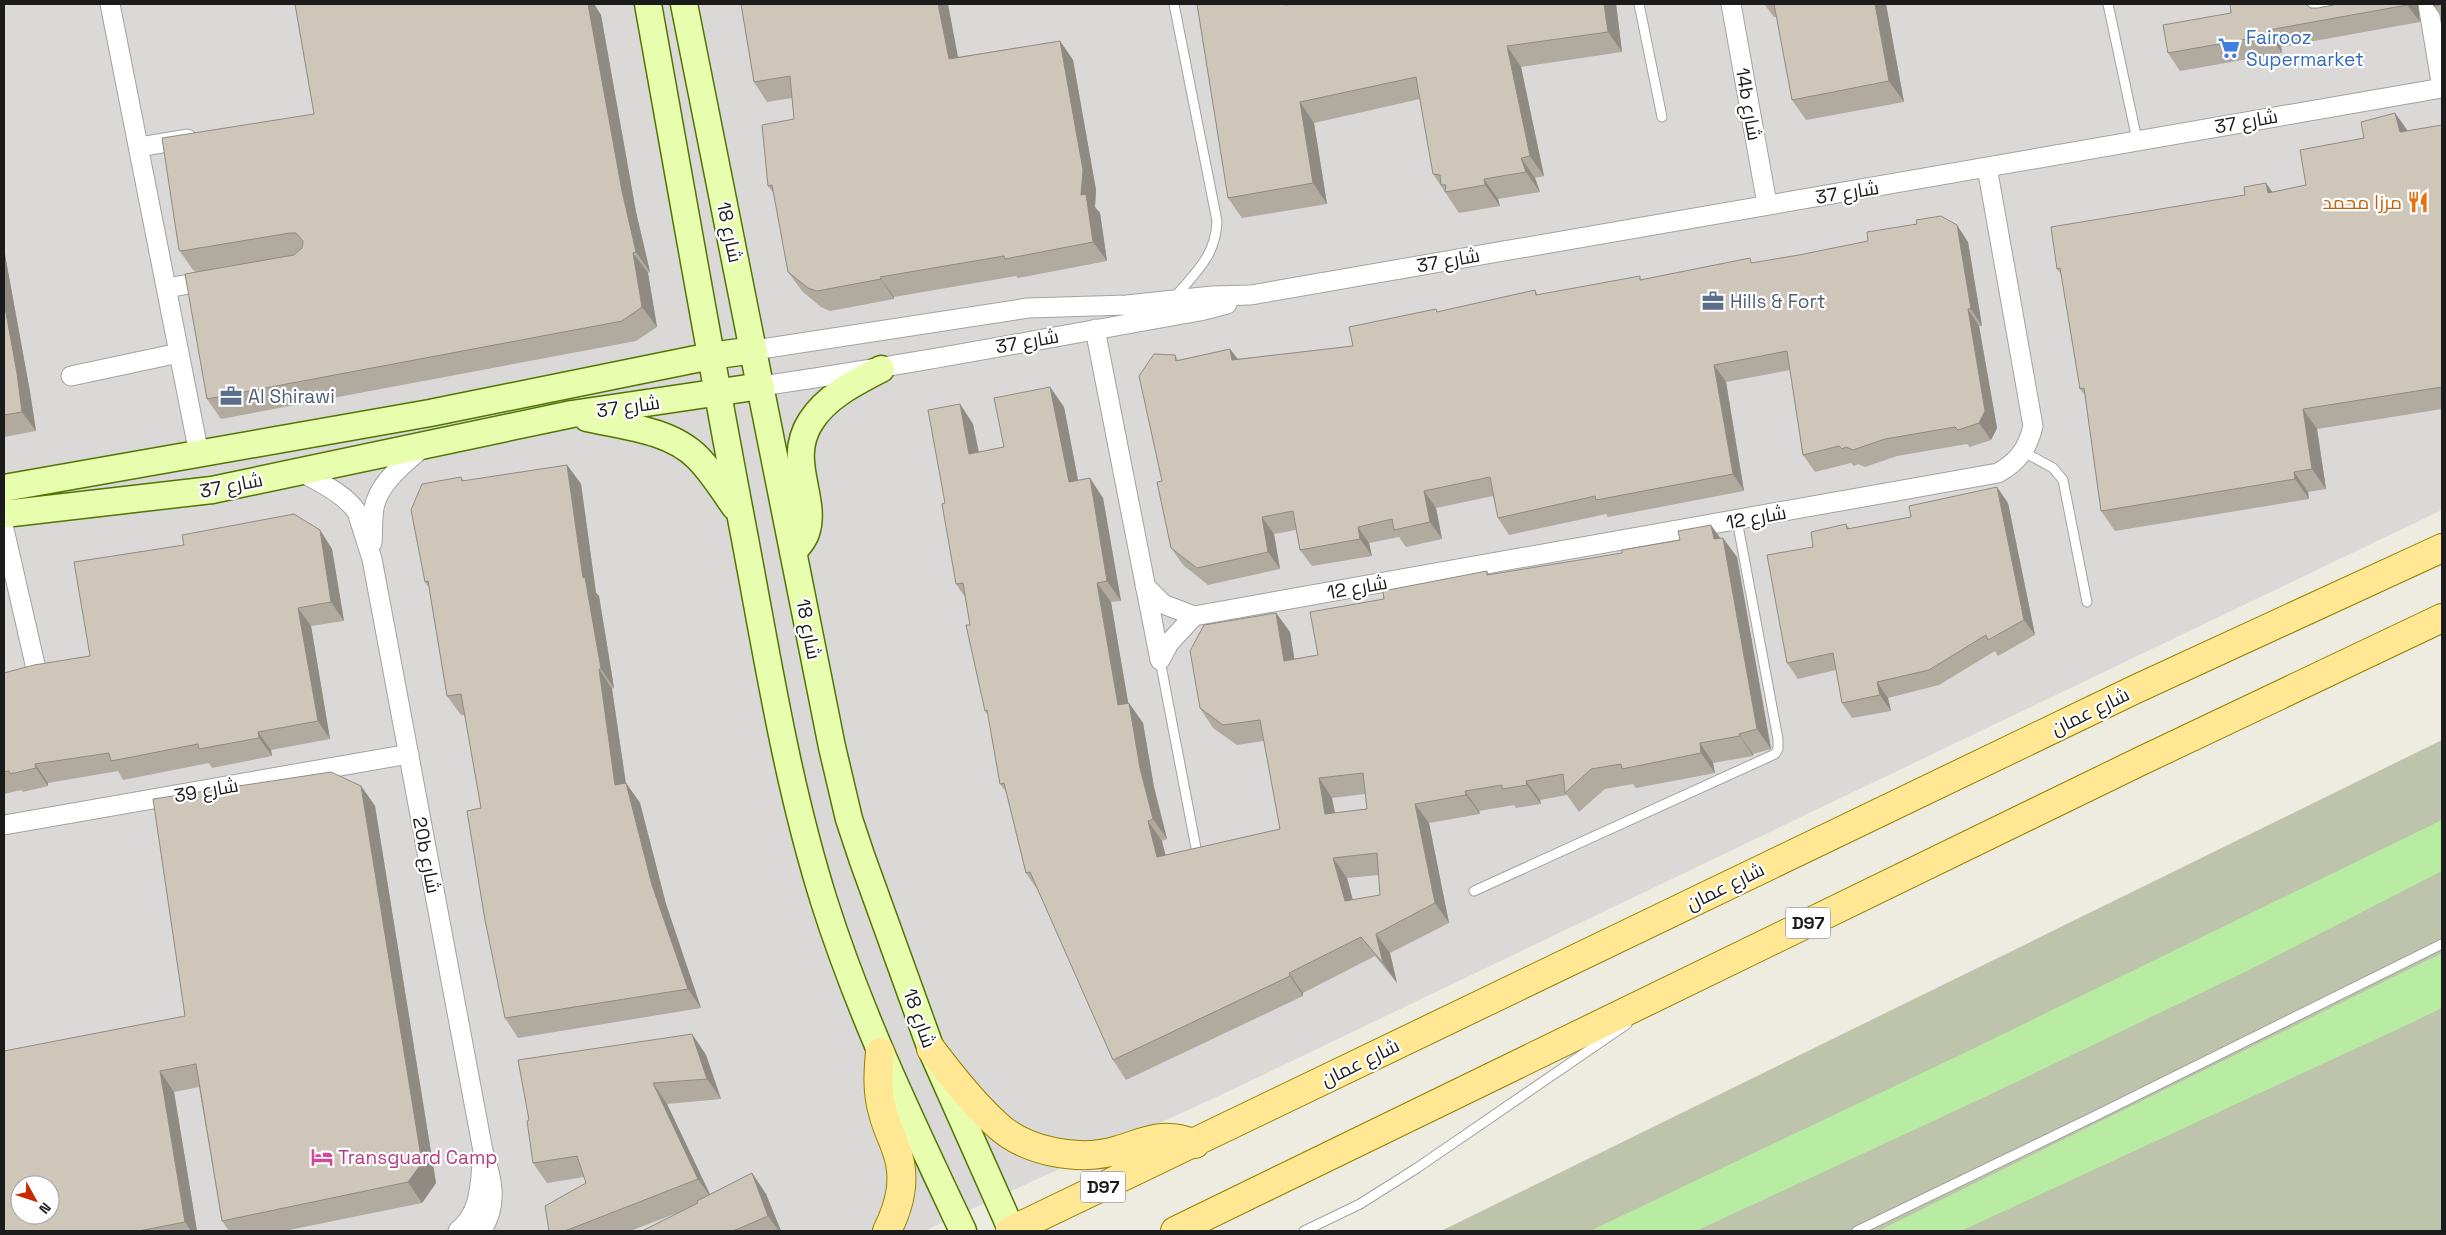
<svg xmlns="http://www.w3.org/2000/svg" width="2446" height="1235" viewBox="0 0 2446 1235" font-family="'Space Grotesk',Cairo,sans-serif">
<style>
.residential{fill:#dad9d8;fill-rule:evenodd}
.construction{fill:#bec3ab}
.grass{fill:#b7eca2}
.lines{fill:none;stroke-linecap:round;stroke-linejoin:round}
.lane-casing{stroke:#a2a2a2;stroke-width:11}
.street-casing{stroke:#a2a2a2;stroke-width:21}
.secondary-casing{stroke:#507500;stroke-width:29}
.primary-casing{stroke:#938100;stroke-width:30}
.lane{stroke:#fff;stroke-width:9}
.street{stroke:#fff;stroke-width:19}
.secondary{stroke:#e9fdaf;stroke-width:26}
.primary{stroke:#ffe794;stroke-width:28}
.wall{fill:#b1aa9f;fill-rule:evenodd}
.shaded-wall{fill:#908b82}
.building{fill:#cec6b9;stroke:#908b82;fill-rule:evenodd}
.labels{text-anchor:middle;stroke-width:4.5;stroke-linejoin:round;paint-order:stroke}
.shield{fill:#fff;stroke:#5f5f5f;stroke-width:1}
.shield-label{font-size:18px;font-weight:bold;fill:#1b1b1b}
.shop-label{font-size:19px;fill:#366cbe;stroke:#fff;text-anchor:start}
.street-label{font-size:19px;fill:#1b1b1b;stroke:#fff}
.food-label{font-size:19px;fill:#c56008;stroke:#fff;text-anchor:end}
.service-label{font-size:19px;fill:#4e5e75;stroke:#fff;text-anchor:start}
.hotel-label{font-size:19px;fill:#b23c85;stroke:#fff;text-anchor:start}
</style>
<rect width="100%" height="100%" fill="#eeece0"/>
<path class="residential" d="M 4,4 L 2442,4 L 2442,510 L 1223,1094 L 924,1231 L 4,1231 ZM 20,1185 L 50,1185 L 50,1215 L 20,1215 Z"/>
<path class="construction" d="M 2442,740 L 2442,1231 L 1441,1231 Z"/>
<path class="grass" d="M 2442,820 L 2442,871 L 2255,967 L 1987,1096 L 1696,1231 L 1590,1231 L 1962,1054 Z
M 2442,953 L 2442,1008 L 2409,1024 L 1961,1231 L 1878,1231 Z"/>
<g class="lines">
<g class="lane-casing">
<path id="lane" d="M 1174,4 L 1217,221 C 1216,256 1195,273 1174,298
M 1639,4 L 1662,117
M 2108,4 L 2137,140
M 2024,452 L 2053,468 L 2063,480 L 2087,602
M 1160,660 L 1196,848
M 1474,891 L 1775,754 L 1778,749 L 1778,739 L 1737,520
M 1304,1231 L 1360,1204 L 1417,1168 L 1627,1024
M 1857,1231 L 2095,1116 L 2442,944"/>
</g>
<g class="street-casing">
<path id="street" d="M 110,4 L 199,454
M 1731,4 L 1767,204
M 2317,4 L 2323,13 L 2328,15 L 2383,4
M 2428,4 L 2442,88
M 139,147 L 187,139
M 167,288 L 212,280
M 1095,329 L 1160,660
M 754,350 L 1028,308 L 1127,305 L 1212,296 L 1251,295 L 2442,88
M 71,376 L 179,353
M 761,386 C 908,365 1053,337 1200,311 L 1227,304
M 300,471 C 320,483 344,493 357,512 L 372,559 L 483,1151 C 492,1178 499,1205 481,1231
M 4,529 L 37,673
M 372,543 C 373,531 372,519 374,508 C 379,481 407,462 425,445
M 1145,586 L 1163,604 L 1194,616 L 1998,473 C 2018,462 2028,448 2033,426 L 1987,167
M 1160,660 L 1169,643 L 1194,616
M 4,825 L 409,754
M 458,1231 C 479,1214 480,1190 482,1164"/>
</g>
<g class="secondary-casing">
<path id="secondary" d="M 648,4 C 680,182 711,361 745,539 C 768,661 787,783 824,901 C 860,1015 912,1123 963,1231
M 684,4 L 832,747 L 849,819 L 862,858 L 931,1049 L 1012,1231
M 587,418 C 623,426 671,430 698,458 C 712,472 723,490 735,507
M 4,488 L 430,413 L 711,356 L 754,350
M 4,514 L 212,490 L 572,414 L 761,386
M 793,552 C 798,546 804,540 806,533 C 818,498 785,461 811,421 C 827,396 856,382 881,369"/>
</g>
<g class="primary-casing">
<path id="primary" d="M 931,1049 C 951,1075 972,1102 996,1124 C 1025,1152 1080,1162 1118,1150 C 1148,1141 1163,1131 1195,1144
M 880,1052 C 878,1073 877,1093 883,1113 C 886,1126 892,1137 896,1149 C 907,1178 900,1205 887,1231
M 1010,1231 L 2136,689 L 2442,548
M 1175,1231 L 2143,760 L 2442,618"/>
</g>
<use href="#lane" class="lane"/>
<use href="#street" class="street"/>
<use href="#secondary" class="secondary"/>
<use href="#primary" class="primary"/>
</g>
<path class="wall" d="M 295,4 L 594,4 L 601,15 L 636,212 L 650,272 L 648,273 L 657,327 L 636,341 L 221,419 L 207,399 L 196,272 L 193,270 L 179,250 L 314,114 Z
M 741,4 L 958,57 L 1060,41 L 1073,60 L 1096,190 L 1095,207 L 1100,213 L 1107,261 L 1018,278 L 1016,276 L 894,297 L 894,299 L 830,311 L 821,307 L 802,291 L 788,272 L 774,194 L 768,186 L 794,119 L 792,98 L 767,102 L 754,82 Z
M 1197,4 L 1616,4 L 1622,52 L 1521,67 L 1544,176 L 1535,178 L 1540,192 L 1498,199 L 1500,206 L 1459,213 L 1433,174 L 1420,99 L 1314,123 L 1327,204 L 1242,218 L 1228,198 Z
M 1764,4 L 1886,4 L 1904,102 L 1806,120 L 1792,100 L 1777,17 L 1774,17 Z
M 2306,4 L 2311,8 L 2318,8 L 2418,4 L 2420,22 L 2281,47 L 2282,53 L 2180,71 L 2168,53 L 2231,13 Z
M 2432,4 L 2442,4 L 2442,18 Z
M 2395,113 L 2408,131 L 2442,125 L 2442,409 L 2317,429 L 2326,489 L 2308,492 L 2309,499 L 2115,531 L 2101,511 L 2085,395 L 2080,389 L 2062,275 L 2057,269 L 2272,192 L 2306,185 Z
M 1968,242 L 1982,326 L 1979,326 L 1997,428 L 1991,440 L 1970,447 L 1967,444 L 1897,456 L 1865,467 L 1858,464 L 1854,466 L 1851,463 L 1815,472 L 1803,455 L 1790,370 L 1726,382 L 1744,491 L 1608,517 L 1606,514 L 1509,535 L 1498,518 L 1493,496 L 1436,508 L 1442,539 L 1406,547 L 1399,537 L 1369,543 L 1372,556 L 1312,566 L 1300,550 L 1296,530 L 1274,534 L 1280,569 L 1208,585 L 1183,565 L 1171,548 L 1162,481 L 1175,355 L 1178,360 L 1230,349 L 1238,359 L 1353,346 L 1438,312 L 1535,290 L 1538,295 L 1753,263 Z
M 4,249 L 30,392 L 36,431 L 4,437 Z
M 1050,387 L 1064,407 L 1078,480 L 1103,498 L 1121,601 L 1111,602 L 1128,703 L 1143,723 L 1154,787 L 1167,839 L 1162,841 L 1165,855 L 1280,829 L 1264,741 L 1237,745 L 1213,728 L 1200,708 L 1276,613 L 1290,632 L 1294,659 L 1318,655 L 1384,599 L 1487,571 L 1489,575 L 1720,538 L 1737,557 L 1771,749 L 1753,754 L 1753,756 L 1713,763 L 1715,773 L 1636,788 L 1633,784 L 1605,789 L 1579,812 L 1567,795 L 1540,800 L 1541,804 L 1516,808 L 1514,805 L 1479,811 L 1480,814 L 1429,823 L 1449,923 L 1390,953 L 1397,983 L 1375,956 L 1303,993 L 1303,996 L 1126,1080 L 1113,1060 L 1039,892 L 1026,873 L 1006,792 L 1000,784 L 988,715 L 985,711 L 965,597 L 956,584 L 945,503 L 960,404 L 973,424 L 979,452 L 1004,447 ZM 1365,794 L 1367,809 L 1335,813 L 1332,798 ZM 1379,875 L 1380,895 L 1353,900 L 1347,878 Z
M 567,465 L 581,484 L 596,593 L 599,596 L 614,688 L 612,689 L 626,784 L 626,783 L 640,803 L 666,904 L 701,1008 L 518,1038 L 505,1018 L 481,808 L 465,715 L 461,715 L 447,696 L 429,588 L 425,582 L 461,477 L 464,481 Z
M 2008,503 L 2035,635 L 1998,656 L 1995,651 L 1939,685 L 1888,698 L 1891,711 L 1852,718 L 1842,703 L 1836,670 L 1798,679 L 1787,663 L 1813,547 L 1846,524 L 1850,529 Z
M 320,530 L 332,549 L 344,621 L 311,626 L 330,739 L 271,750 L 272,756 L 212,768 L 209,763 L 123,780 L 118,771 L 48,783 L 48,786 L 23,792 L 21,790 L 4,794 L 4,673 L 90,656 Z
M 361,786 L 375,806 L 436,1183 L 422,1203 L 284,1231 L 229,1231 L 222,1221 L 199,1087 L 174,1092 L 197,1231 L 4,1231 L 185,1016 Z
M 692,1034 L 706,1055 L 721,1099 L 667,1104 L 710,1194 L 752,1173 L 766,1194 L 781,1231 L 642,1231 L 680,1212 L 630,1231 L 549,1231 L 586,1183 L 584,1177 L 547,1183 L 533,1163 L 529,1120 Z"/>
<path class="shaded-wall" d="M 586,4 L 594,4 L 601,15 L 636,212 L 650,272 L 636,252 L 622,191 Z
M 938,4 L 948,4 L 962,78 L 949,59 Z
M 1604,4 L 1616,4 L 1622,52 L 1608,32 Z
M 1875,4 L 1886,4 L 1904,102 L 1889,81 Z
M 2407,4 L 2418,4 L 2420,22 L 2407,5 Z
M 2269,30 L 2281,47 L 2282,53 L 2270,35 Z
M 1060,41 L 1073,60 L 1096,190 L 1095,207 L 1100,213 L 1107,261 L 1093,242 L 1081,195 Z
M 1507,46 L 1521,67 L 1544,176 L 1530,156 Z
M 1300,102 L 1314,123 L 1327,204 L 1313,183 Z
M 2395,113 L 2409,133 L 2400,132 Z
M 1521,158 L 1535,178 L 1540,192 L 1526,172 Z
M 1484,179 L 1498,199 L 1500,206 L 1485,185 Z
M 2266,183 L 2280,203 L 2268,193 Z
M 1957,225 L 1968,242 L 1982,326 L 1971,309 Z
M 4,249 L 30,392 L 36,431 L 22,412 L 4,302 Z
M 633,253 L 648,273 L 657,327 L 642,307 Z
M 880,277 L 894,297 L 894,299 L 881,279 Z
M 1968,309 L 1979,326 L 1997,428 L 1991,440 L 1979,423 Z
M 1230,349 L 1242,365 L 1232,360 Z
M 1714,365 L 1726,382 L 1744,491 L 1733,474 Z
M 1050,387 L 1064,407 L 1082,501 L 1069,482 Z
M 960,404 L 973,424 L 983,474 L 969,454 Z
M 2303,409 L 2317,429 L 2326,489 L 2312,469 Z
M 567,465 L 581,484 L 596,593 L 599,596 L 614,688 L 601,669 L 583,578 Z
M 2294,472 L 2308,492 L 2309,499 L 2295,479 Z
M 1090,478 L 1103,498 L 1121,601 L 1107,581 Z
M 1997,487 L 2008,503 L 2035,635 L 2024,620 Z
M 1424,491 L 1436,508 L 1442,539 L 1430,522 Z
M 1262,517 L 1274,534 L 1280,569 L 1268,552 Z
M 1711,525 L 1724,543 L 1723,538 L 1737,557 L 1771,749 L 1757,729 L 1714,539 Z
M 1358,527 L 1369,543 L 1372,556 L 1360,539 Z
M 320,530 L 332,549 L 344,621 L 331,602 Z
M 1097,583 L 1111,602 L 1132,725 L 1118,705 Z
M 298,608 L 311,626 L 330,739 L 318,721 Z
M 1276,613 L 1290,632 L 1298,681 L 1284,661 Z
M 599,669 L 612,689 L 629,805 L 615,785 Z
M 1877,682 L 1888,698 L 1891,711 L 1880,695 Z
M 1129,703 L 1143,723 L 1154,787 L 1167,839 L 1153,819 L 1140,768 Z
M 258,732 L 271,750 L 272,756 L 259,738 Z
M 1739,734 L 1753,754 L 1753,756 L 1740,736 Z
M 1700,743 L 1713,763 L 1715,773 L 1701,753 Z
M 35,764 L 48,783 L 48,786 L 36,768 Z
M 1319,778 L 1332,798 L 1339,834 L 1325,814 Z
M 1526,781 L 1540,800 L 1541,804 L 1527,785 Z
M 626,783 L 640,803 L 666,904 L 701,1008 L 688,989 L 652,885 Z
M 361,786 L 375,806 L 436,1183 L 422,1203 L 408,1182 Z
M 1465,791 L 1479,811 L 1480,814 L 1466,795 Z
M 1415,804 L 1429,823 L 1449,923 L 1435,903 Z
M 1148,821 L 1162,841 L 1171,877 L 1157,857 Z
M 1333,858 L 1347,878 L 1358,921 L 1345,901 Z
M 1376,934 L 1390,953 L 1397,983 L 1383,963 Z
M 1289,973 L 1303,993 L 1303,996 L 1290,976 Z
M 692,1034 L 706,1055 L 721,1099 L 707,1079 Z
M 160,1071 L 174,1092 L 197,1231 L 191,1231 L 185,1222 Z
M 653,1083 L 667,1104 L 712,1199 L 698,1179 Z
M 752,1173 L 766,1194 L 781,1231 L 779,1231 L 768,1216 Z"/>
<path class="building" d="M 295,4 L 588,4 L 622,191 L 636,252 L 633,253 L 642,307 L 622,321 L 207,399 L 185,274 L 294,255 L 302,248 L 303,241 L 296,233 L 290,233 L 181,251 L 179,250 L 162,138 L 314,114 Z
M 741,4 L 938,4 L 949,59 L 1060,41 L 1083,170 L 1081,195 L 1086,194 L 1093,242 L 1005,259 L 1004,256 L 880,277 L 881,279 L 817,291 L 808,288 L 788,272 L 772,185 L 768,186 L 762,125 L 794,119 L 790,76 L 754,82 Z
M 1197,4 L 1284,4 L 1285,5 L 1293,4 L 1604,4 L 1608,32 L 1507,46 L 1530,156 L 1521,158 L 1526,172 L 1484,179 L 1485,185 L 1445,192 L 1446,185 L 1441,185 L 1440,175 L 1433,174 L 1416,77 L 1300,102 L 1313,183 L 1228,198 Z
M 1774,4 L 1875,4 L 1889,81 L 1792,100 Z
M 2230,4 L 2305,4 L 2311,8 L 2318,8 L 2338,4 L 2407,4 L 2407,5 L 2269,30 L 2270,35 L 2168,53 L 2163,25 L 2231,13 Z
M 2433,4 L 2442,4 L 2434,6 Z
M 2395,113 L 2400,132 L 2442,125 L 2442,387 L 2303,409 L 2312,469 L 2294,472 L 2295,479 L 2101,511 L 2084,388 L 2080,389 L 2060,268 L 2057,269 L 2051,227 L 2245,195 L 2244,187 L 2266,183 L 2268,193 L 2306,185 L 2300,150 L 2364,138 L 2361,122 Z
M 1941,216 L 1957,225 L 1971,309 L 1968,309 L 1985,411 L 1979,423 L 1958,430 L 1955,427 L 1885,439 L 1853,450 L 1846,447 L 1842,449 L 1839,446 L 1803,455 L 1787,351 L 1714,365 L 1733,474 L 1596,500 L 1595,496 L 1498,518 L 1490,477 L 1424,491 L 1430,522 L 1394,530 L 1392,519 L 1358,527 L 1360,539 L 1300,550 L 1293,511 L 1262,517 L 1268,552 L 1197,568 L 1171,548 L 1157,482 L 1162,481 L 1139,376 L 1154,354 L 1175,355 L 1176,361 L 1230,349 L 1232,360 L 1353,346 L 1349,327 L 1436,309 L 1437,312 L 1535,290 L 1536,295 L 1640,276 L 1640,280 L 1750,258 L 1751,263 L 1799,255 L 1868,241 L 1867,232 L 1917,224 L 1916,220 Z
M 4,302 L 17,373 L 22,412 L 4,415 Z
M 1050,387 L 1069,482 L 1090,478 L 1107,581 L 1097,583 L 1118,705 L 1129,703 L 1140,768 L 1153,819 L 1148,821 L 1157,857 L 1280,829 L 1260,720 L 1223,725 L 1200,708 L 1190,651 L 1204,625 L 1276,613 L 1284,661 L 1318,655 L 1310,612 L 1384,599 L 1383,591 L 1487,571 L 1487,575 L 1622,553 L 1622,550 L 1680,540 L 1678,531 L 1711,525 L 1714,539 L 1723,538 L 1757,729 L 1739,734 L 1740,736 L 1700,743 L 1701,753 L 1622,769 L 1621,764 L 1591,769 L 1565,793 L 1563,774 L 1526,781 L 1527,785 L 1502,789 L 1502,785 L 1465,791 L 1466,795 L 1415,804 L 1435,903 L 1376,934 L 1383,963 L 1361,937 L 1289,973 L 1290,976 L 1113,1060 L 1030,872 L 1026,873 L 1004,783 L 1000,784 L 987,710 L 985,711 L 966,625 L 970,625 L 963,583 L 956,584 L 942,504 L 945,503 L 928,410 L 960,404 L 969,454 L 1004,447 L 994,398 ZM 1363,773 L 1367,809 L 1325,814 L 1319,778 ZM 1377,853 L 1380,895 L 1345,901 L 1333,858 Z
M 567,465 L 583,578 L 585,577 L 601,669 L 599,669 L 615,785 L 626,783 L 652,885 L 688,989 L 505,1018 L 485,920 L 467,811 L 481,808 L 461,694 L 447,696 L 428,581 L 425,582 L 411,510 L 422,484 L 461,477 L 462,481 Z
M 1997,487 L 2024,620 L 1988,640 L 1986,635 L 1929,670 L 1877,682 L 1880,695 L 1842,703 L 1833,653 L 1787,663 L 1767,555 L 1813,547 L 1811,532 L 1846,524 L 1847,529 L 1911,517 L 1909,506 Z
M 294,514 L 320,530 L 331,602 L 298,608 L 318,721 L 258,732 L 259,738 L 199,749 L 198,744 L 111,761 L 109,753 L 35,764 L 36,768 L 10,774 L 9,771 L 4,772 L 4,673 L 34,665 L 90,656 L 74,562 L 184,545 L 182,535 Z
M 331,772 L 361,786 L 422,1163 L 408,1182 L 222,1221 L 196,1064 L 160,1071 L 185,1222 L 139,1231 L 4,1231 L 4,1051 L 185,1016 L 153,799 ZM 20,1185 L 50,1185 L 50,1215 L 20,1215 Z
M 692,1034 L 707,1079 L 653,1083 L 698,1179 L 565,1231 L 549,1231 L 545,1206 L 586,1183 L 577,1156 L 533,1163 L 527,1121 L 529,1120 L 518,1060 Z
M 752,1173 L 768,1216 L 733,1231 L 642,1231 L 698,1203 L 697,1201 Z"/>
<defs>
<g id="supermarket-bare" transform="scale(1.725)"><path d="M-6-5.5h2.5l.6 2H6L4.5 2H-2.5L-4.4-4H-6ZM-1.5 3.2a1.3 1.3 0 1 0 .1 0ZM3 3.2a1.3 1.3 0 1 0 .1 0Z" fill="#3f7fe0" stroke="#fff" stroke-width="2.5" paint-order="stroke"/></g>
<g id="restaurant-bare" transform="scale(1.725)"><path d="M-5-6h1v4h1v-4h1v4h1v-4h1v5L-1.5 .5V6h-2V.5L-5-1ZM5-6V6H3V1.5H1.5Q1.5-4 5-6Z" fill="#e8710a" stroke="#fff" stroke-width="2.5" paint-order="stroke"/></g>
<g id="office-bare" transform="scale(1.725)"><path d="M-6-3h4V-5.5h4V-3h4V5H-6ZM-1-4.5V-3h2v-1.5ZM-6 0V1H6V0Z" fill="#5c6f8a" stroke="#fff" stroke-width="2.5" paint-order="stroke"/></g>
<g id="hotel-bare" transform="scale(1.725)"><path d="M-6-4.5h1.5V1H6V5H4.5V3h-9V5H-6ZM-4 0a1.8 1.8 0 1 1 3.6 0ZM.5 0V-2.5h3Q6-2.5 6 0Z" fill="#d1479c" stroke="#fff" stroke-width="2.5" paint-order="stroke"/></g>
</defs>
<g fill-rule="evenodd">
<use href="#supermarket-bare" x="2229" y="48"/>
<use href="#restaurant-bare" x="2418" y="202"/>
<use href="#office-bare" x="1713" y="301"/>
<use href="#office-bare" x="231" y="396"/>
<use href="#hotel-bare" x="322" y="1157"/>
</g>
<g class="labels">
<g class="shield">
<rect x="1785.5" y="907.5" width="45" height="31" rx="4"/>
<rect x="1080.5" y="1171.5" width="45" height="31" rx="4"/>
</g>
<g class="shield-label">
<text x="1808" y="929">D97</text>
<text x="1103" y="1193">D97</text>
</g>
<g class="shop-label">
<text x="2246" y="44">Fairooz<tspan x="2246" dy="22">Supermarket</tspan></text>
</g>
<g class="street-label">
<text transform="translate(1749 104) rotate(80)" y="7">14b شارع</text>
<text transform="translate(2246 121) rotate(-10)" y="7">شارع 37</text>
<text transform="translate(1847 192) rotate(-9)" y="7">شارع 37</text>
<text transform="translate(730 232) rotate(78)" y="7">شارع 18</text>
<text transform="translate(1448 260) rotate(-10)" y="7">شارع 37</text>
<text transform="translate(1027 341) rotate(-10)" y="7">شارع 37</text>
<text transform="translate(628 406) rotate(-8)" y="7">شارع 37</text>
<text transform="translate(231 485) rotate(-11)" y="7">شارع 37</text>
<text transform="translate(1756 517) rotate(-10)" y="7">شارع 12</text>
<text transform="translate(1357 587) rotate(-10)" y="7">شارع 12</text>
<text transform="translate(809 629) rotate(79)" y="7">شارع 18</text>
<text transform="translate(2090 711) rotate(-26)" y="7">شارع عمان</text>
<text transform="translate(206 790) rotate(-10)" y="7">شارع 39</text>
<text transform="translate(427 855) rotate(79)" y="7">20b شارع</text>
<text transform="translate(1725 886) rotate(-26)" y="7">شارع عمان</text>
<text transform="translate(920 1018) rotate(70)" y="7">شارع 18</text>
<text transform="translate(1360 1062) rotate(-26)" y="7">شارع عمان</text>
</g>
<g class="food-label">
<text x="2402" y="209">مرزا محمد</text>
</g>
<g class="service-label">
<text x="1730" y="308">Hills &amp; Fort</text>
<text x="248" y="403">Al Shirawi</text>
</g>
<g class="hotel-label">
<text x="338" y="1164">Transguard Camp</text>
</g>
</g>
<rect width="2446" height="1235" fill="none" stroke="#1b1b1b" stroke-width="10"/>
<g transform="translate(35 1200) rotate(130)"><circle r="24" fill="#ffffff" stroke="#a4a4a4"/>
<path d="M0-4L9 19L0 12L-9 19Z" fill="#c72900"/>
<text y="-8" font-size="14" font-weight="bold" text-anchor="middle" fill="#1b1b1b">N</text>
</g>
</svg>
